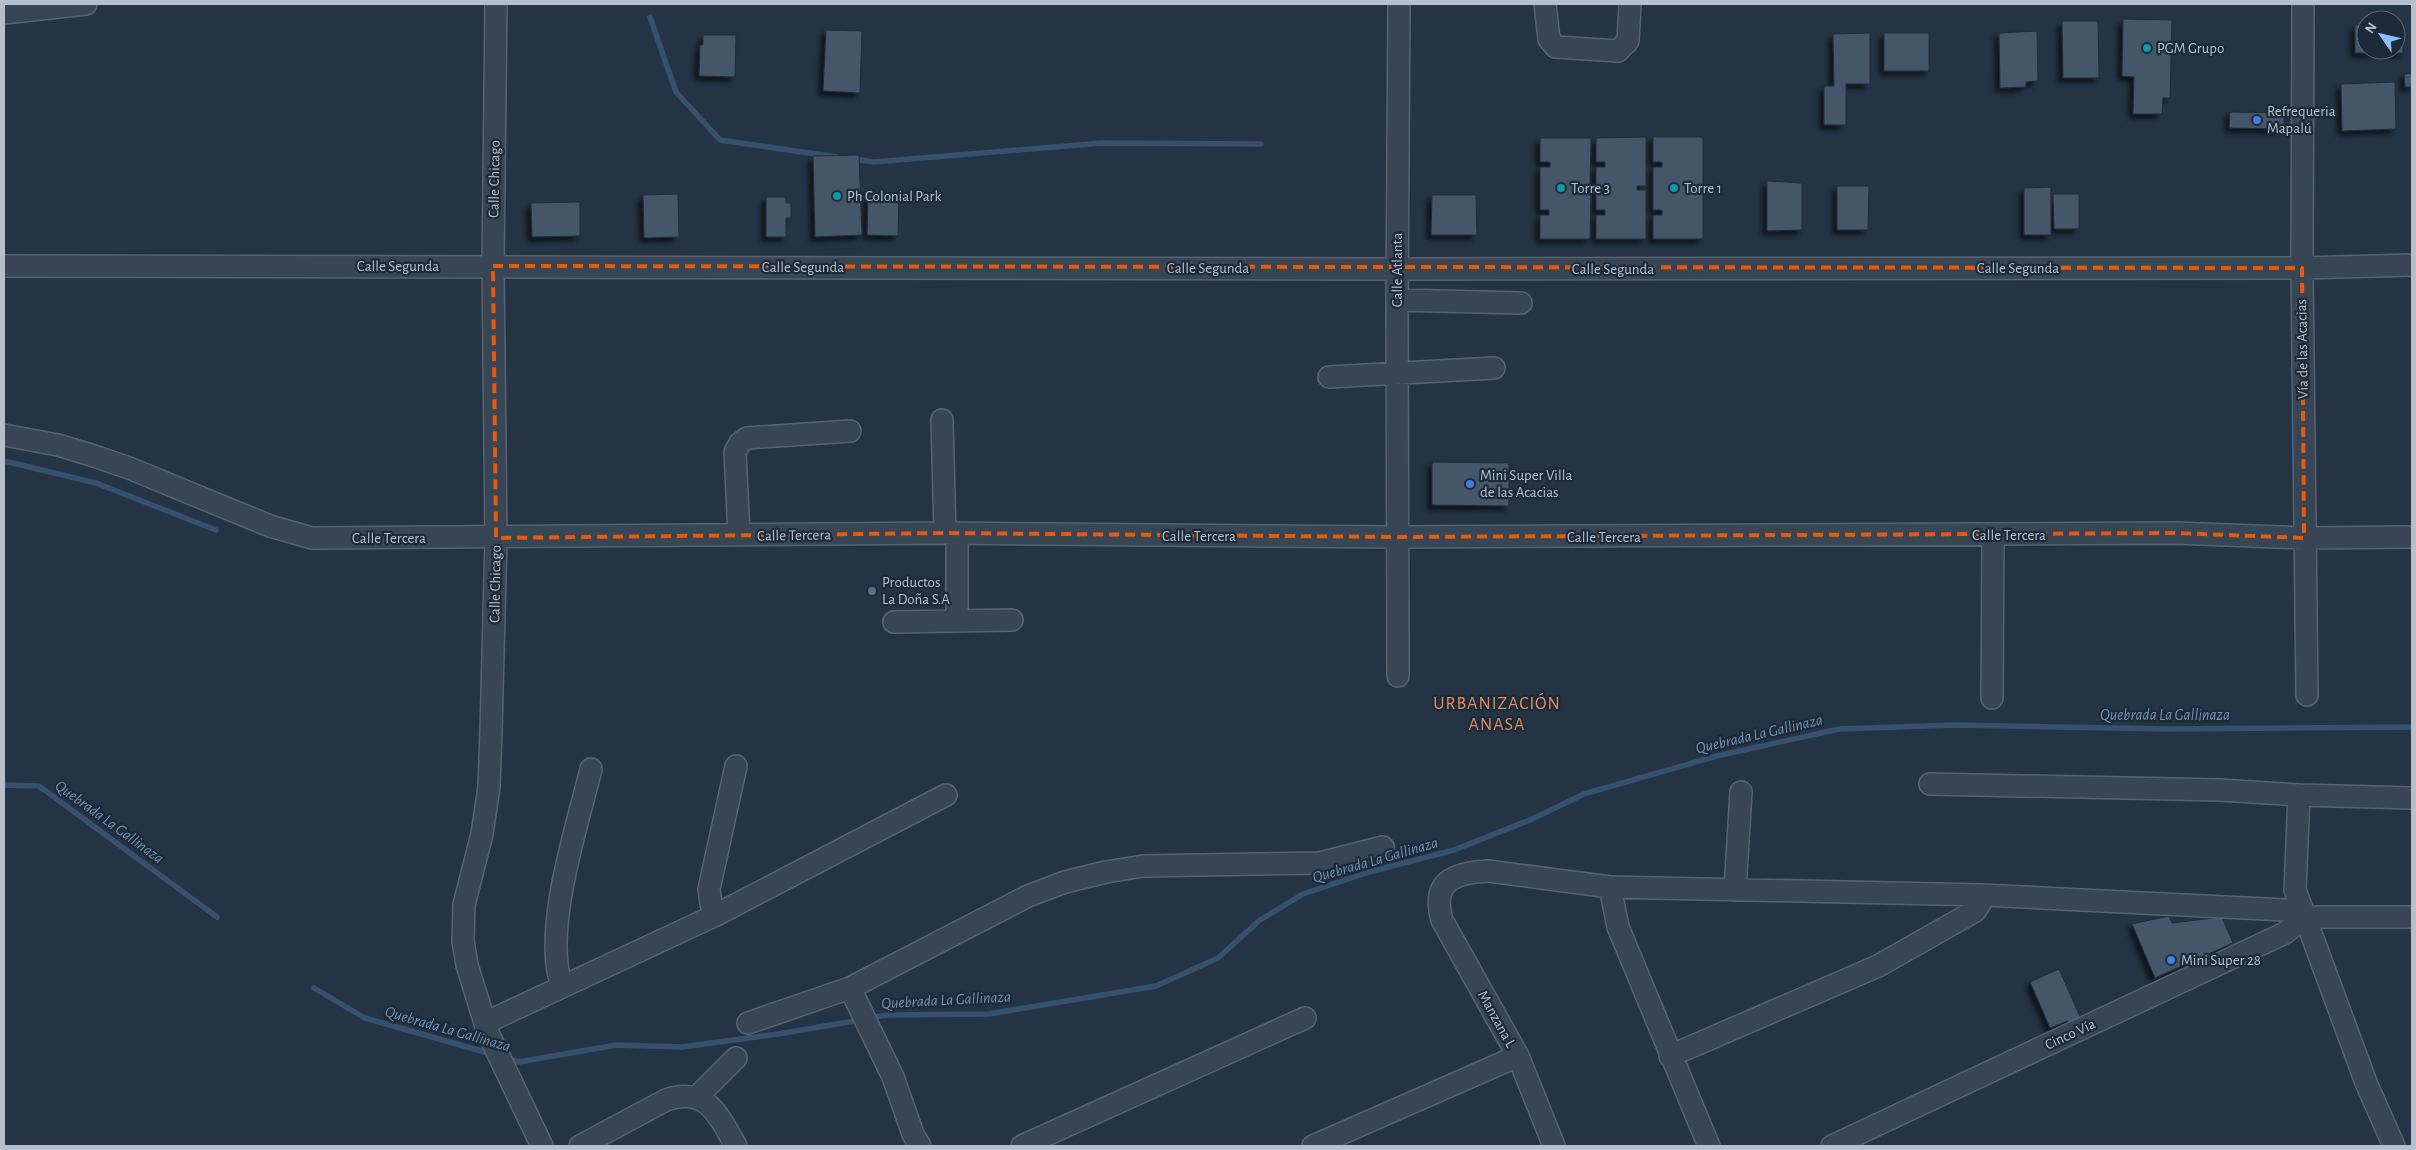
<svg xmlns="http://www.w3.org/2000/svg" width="2416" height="1150" viewBox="0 0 2416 1150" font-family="'Alegreya Sans',sans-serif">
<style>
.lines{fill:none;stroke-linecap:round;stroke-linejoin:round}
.stream{stroke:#36506d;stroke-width:5.5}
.building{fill:#455669;stroke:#1f2c3b;filter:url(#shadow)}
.minor-casing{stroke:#576371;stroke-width:24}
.minor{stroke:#384554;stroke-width:21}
.marked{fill:none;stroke:#e8590c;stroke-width:4;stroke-dasharray:10 6;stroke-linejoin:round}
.culture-dot{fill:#0f9aa8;stroke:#1d2a39;stroke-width:2}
.shop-dot{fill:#3f7fe0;stroke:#1d2a39;stroke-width:2}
.service-dot{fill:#5c6f8a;stroke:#1d2a39;stroke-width:2}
.labels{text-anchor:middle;stroke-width:4.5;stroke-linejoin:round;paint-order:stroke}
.poi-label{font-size:15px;fill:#b6c0cd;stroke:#1d2a39;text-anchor:start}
.street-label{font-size:15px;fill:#b6c0cd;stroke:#1d2a39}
.water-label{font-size:16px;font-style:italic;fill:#7293b4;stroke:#1d2a39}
.quarter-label{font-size:18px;letter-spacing:1px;fill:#e18e5d;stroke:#1d2a39}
</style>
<defs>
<filter id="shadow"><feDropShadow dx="-4.5" dy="4.5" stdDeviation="2.5" flood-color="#0009"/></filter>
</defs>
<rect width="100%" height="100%" fill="#243445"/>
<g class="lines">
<path class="stream" d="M 650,17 L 676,92 L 720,140 L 837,157
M 853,159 L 874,162 L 1102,143 L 1261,144
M 4,461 L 96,483 L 216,530
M 4,785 L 39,786 L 217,917
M 314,988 L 365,1018 L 492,1054
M 869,1018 L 888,1015 L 989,1014 L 1156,986 L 1218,958 L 1260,920 L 1303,894 L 1369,872 L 1454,850 L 1530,820 L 1584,794 L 1717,756 L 1839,729 L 1955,725 L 2167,729 L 2412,727
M 506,1058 L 519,1062 L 616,1045 L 682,1047 L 778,1034 L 860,1020"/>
</g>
<path class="building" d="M 2123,19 L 2172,20 L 2170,98 L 2163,98 L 2162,114 L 2133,114 L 2134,77 L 2122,76 Z
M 2062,21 L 2098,21 L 2099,78 L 2063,78 Z
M 2355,25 L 2366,25 L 2366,50 L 2396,50 L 2396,25 L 2403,25 L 2403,53 L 2355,53 Z
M 826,30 L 862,31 L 860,93 L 823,91 Z
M 2037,31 L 2038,81 L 2026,82 L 2026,87 L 2000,88 L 1999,33 Z
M 1870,33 L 1870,84 L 1846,84 L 1846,125 L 1824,125 L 1824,86 L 1834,86 L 1833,34 Z
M 1884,33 L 1929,33 L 1929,71 L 1884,71 Z
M 703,35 L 736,35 L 735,77 L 699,76 L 700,45 L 703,45 Z
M 2412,73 L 2412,87 L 2405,87 L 2404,74 Z
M 2395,82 L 2396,129 L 2342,131 L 2341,84 Z
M 2230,112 L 2284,113 L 2284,129 L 2229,128 Z
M 1646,137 L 1646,186 L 1637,186 L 1637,190 L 1646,190 L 1646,239 L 1596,239 L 1596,215 L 1605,215 L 1605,210 L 1596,210 L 1596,167 L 1605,167 L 1605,162 L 1596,162 L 1596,138 Z
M 1653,137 L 1703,137 L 1703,186 L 1694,186 L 1694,190 L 1703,190 L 1703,239 L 1653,239 L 1653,215 L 1662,215 L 1662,210 L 1653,210 L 1653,167 L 1662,167 L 1662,162 L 1653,162 Z
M 1540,138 L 1591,138 L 1590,186 L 1581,186 L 1581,190 L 1591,190 L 1590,239 L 1540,239 L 1540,215 L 1549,215 L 1549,210 L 1540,210 L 1540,167 L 1550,167 L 1550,162 L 1540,162 Z
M 859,155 L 862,235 L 815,237 L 813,156 Z
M 1767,181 L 1802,183 L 1802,230 L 1767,231 Z
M 1837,186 L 1869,186 L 1868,230 L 1837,230 Z
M 2051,187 L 2051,235 L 2024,235 L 2024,188 Z
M 678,194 L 679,237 L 644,238 L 643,195 Z
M 2053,194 L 2079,194 L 2079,229 L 2054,229 Z
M 868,195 L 899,195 L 898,236 L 867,235 Z
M 1432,195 L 1476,195 L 1477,235 L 1431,235 Z
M 766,197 L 786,197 L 786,203 L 791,203 L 791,218 L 786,218 L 786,237 L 766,237 Z
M 580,202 L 580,236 L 532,237 L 531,203 Z
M 1432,462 L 1509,463 L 1509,506 L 1432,505 Z
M 2169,916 L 2172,923 L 2222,917 L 2233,943 L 2155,978 L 2132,924 Z
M 2059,969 L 2081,1019 L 2069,1024 L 2067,1021 L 2050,1028 L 2030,982 Z"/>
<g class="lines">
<g class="minor-casing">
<path id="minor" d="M 496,4 L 493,266 L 496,538 L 491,731 L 489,787 L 482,834 L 464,905 L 463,941 L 467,965 L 488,1033 L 542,1146
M 1545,4 L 1549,39 L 1556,47 L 1618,51 L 1628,41 L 1630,4
M 2303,4 L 2302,268 L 2307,695
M 4,13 L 86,4
M 4,266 L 1397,269 L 2302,268 L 2412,265
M 1397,300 L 1521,303
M 1329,377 L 1494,368
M 942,420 L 945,533
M 4,435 L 58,445 L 94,456 L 129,468 L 270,526 L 312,538 L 945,533 L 1397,537 L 2175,533 L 2304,538 L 2412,537
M 739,535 L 735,452 L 740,443 L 747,438 L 850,431
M 957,621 L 957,534
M 894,622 L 1012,620
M 1398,676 L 1397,300 L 1399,4
M 1992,698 L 1993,535
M 1930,784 L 2219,790 L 2299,795 L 2412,798
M 2299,795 L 2295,890 L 2367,1085 L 2394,1146
M 1610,887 L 1618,927 L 1709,1146
M 1735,890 L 1741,792
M 716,915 L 711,904 L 709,889 L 736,766
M 562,987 C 542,931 577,827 591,769
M 850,988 L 893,1077 L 913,1134 L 920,1146
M 485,1023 L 716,915 L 946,795
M 748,1023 L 850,988 L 1028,896 L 1065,882 L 1106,872 L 1143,866 L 1320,863 L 1383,847
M 1670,1056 L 1878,966 L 1975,911 L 1981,902 L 1982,895
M 697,1097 L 736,1058
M 580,1146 L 666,1100 C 707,1086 719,1116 736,1146
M 1022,1146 L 1305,1018
M 1313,1146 L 1518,1056
M 1554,1146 L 1518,1056 L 1442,920 C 1431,881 1454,873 1488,871 L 1610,887 L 1982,895 L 2285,910 L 2305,917 L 2412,917
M 1832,1146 L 2285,933 L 2305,917"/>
</g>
<use href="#minor" class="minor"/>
</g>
<path class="marked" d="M 493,266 L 2302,268 L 2304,538 L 2175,533 L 1397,537 L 945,533 L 496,538 Z"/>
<g class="culture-dot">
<circle cx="2147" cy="48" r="5"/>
<circle cx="1561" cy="188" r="5"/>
<circle cx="1674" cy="188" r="5"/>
<circle cx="837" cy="196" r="5"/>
</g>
<g class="shop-dot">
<circle cx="2257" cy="120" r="5"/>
<circle cx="1470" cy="484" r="5"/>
<circle cx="2171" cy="960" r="5"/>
</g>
<circle class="service-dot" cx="872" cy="591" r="5"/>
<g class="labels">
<g class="poi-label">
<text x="2157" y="53">PGM Grupo</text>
<text x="2267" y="116">Refrequeria<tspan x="2267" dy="17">Mapalú</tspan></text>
<text x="1571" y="193">Torre 3</text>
<text x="1684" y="193">Torre 1</text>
<text x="847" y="201">Ph Colonial Park</text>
<text x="1480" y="480">Mini Super Villa<tspan x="1480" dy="17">de las Acacias</tspan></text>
<text x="882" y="587">Productos<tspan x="882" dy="17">La Doña S.A</tspan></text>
<text x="2181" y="965">Mini Super 28</text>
</g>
<g class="street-label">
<text transform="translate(494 179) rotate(-89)" y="5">Calle Chicago</text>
<text x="398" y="271">Calle Segunda</text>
<text x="803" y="272">Calle Segunda</text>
<text x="1208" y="273">Calle Segunda</text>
<text x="2018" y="273">Calle Segunda</text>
<text x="1613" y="274">Calle Segunda</text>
<text transform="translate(1397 270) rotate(-90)" y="5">Calle Atlanta</text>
<text transform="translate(2302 349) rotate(-91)" y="5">Vía de las Acacias</text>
<text transform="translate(794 535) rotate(-1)" y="5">Calle Tercera</text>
<text x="2009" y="540">Calle Tercera</text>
<text x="1199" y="541">Calle Tercera</text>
<text x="1604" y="542">Calle Tercera</text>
<text x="389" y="543">Calle Tercera</text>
<text transform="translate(495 584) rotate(-89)" y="5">Calle Chicago</text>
<text transform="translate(1497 1019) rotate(61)" y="5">Manzana L</text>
<text transform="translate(2070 1034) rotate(-25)" y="5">Cinco Vía</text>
</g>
<g class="water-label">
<text x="2165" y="720">Quebrada La Gallinaza</text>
<text transform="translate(1759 733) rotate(-13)" y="6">Quebrada La Gallinaza</text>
<text transform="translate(110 821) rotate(36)" y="6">Quebrada La Gallinaza</text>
<text transform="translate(1375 859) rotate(-16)" y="6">Quebrada La Gallinaza</text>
<text transform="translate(946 999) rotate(-3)" y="6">Quebrada La Gallinaza</text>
<text transform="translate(448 1028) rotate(16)" y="6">Quebrada La Gallinaza</text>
</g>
<g class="quarter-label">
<text x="1497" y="709">URBANIZACIÓN<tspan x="1497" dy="21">ANASA</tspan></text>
</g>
</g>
<rect width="2416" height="1150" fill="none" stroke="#b6c0cd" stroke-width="10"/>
<g transform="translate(2381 35) rotate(304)"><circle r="24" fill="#1d2a39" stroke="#5a6674"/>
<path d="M0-4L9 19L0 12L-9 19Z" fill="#89beff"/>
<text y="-8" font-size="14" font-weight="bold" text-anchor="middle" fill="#b6c0cd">N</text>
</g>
</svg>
